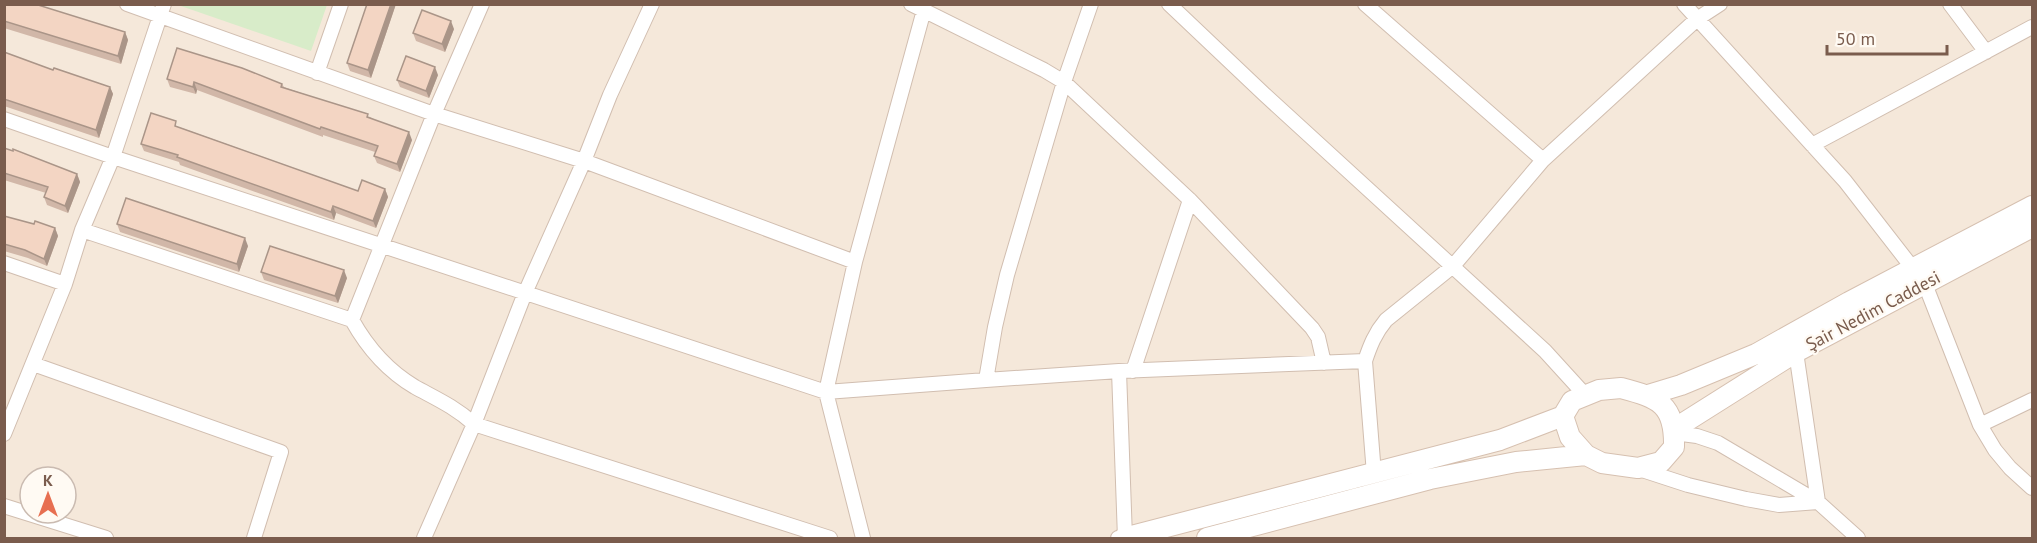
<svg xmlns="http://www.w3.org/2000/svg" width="2037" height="543" viewBox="0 0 2037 543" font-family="'PT Sans',sans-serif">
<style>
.residential{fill:#f5e8da;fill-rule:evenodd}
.green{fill:#d8ecc9}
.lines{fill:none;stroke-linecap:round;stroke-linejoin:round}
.street-casing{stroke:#d1beb0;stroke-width:16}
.secondary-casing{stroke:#d6c0b0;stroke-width:22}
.street{stroke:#fff;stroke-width:14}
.secondary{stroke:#fff;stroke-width:20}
.wall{fill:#d1b7a8}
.shaded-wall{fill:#aa9588}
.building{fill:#f3d5c3;stroke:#aa9588;stroke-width:1.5}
.labels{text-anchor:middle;stroke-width:4.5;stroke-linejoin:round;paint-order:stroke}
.street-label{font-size:18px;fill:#7a5c4d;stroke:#fffaf3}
</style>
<rect width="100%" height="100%" fill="#fdf6ec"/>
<path class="residential" d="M 4,5 L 2032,5 L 2032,538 L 5,538 ZM 30,477 L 66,477 L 66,513 L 30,513 Z"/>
<path class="green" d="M 178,5 L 327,4 L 327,5 L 311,51 Z"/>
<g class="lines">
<g class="street-casing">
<path id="street" d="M 911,4 L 1044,70 L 1064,82 L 1190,200 L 1312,328 L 1318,337 L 1324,363
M 1169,4 L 1264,94 L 1545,351 L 1586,396
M 1365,4 L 1543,160 L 1453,266 L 1386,320 C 1375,333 1370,346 1365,361 L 1374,474
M 1684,4 L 1845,181 L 1925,284 L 1980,425 L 1995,450 L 2010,468 L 2032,488
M 1950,4 L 1986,52
M 317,73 L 341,4
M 4,119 L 113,157 L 826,392 L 855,262 L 584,161 L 434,114 L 127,4
M 1812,145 L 2032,27
M 1543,160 L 1697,19 L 1720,4
M 82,230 L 352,320 L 434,114 L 482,4
M 855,262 L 924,10
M 4,263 L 65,284 L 82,230 L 113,157 L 164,4
M 352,320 C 367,347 388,371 415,387 C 437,399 455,407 474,424 L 830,538
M 1796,352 L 1818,502
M 33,364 L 281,452 L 254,538
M 1133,371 L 1190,200
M 986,380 L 1119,371 L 1365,361
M 1980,425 L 2032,400
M 1674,433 L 1697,436 L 1718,443 L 1818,502 L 1858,538
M 4,434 L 65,284
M 1639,469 L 1688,485 L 1746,499 L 1779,505 L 1818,502
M 4,506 L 106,538
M 424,538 L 474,424 L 525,293 L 584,161 L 610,95 L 652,4
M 863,538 L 826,392 L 986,380 L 995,327 L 1007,275 L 1064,82 L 1091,4
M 1118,538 L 1125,538 L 1119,371"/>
</g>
<g class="secondary-casing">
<path id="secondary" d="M 1621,388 C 1659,398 1675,404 1674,447 L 1661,462 L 1638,468 L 1602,463 L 1586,455 L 1570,437 L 1563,416 L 1572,401 L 1599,390 Z
M 1648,395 L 1681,385 L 1756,354 L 1849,302 L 2032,206
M 1674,429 L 1796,352 L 2032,227
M 1124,538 L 1500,440 L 1563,416
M 1207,538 L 1430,479 L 1516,462 L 1586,455"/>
</g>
<use href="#street" class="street"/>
<use href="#secondary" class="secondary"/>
</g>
<path class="wall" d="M 367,4 L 396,4 L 371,78 L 350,71 L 347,63 Z
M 4,6 L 125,32 L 128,40 L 121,64 L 4,28 Z
M 454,29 L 445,52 L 416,41 L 413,33 Z
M 4,52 L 53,70 L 110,87 L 113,94 L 99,138 L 4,106 Z
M 438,75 L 429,98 L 400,87 L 397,80 Z
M 167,79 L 282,84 L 284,87 L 370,117 L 412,140 L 400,172 L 377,163 L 374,156 L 375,152 L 323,135 L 323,137 L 197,90 L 196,94 L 170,87 Z
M 179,127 L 358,191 L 385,189 L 388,197 L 376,228 L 336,213 L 334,220 L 180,165 L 179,162 L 144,151 L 141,144 Z
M 4,148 L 77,174 L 80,182 L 68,213 L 47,205 L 44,197 L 46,193 L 4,180 Z
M 4,216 L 34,224 L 55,228 L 58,236 L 47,266 L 28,258 L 4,251 Z
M 117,224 L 248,246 L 239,272 L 120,232 Z
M 261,272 L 347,278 L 338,303 L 264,280 Z"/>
<path class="shaded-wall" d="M 391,4 L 396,4 L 371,78 L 368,70 Z
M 451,21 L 454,29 L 445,52 L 442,44 Z
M 125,32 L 128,40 L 121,64 L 118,56 Z
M 435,67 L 438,75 L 429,98 L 426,91 Z
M 194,82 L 197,90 L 196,94 L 193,87 Z
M 110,87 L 113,94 L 99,138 L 96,130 Z
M 409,132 L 412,140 L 400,172 L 397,164 Z
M 77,174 L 80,182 L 68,213 L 65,206 Z
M 385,189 L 388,197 L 376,228 L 373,221 Z
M 333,206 L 336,213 L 334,220 L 331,212 Z
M 55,228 L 58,236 L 47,266 L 44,259 Z
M 245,238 L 248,246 L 239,272 L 237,264 Z
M 344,270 L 347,278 L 338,303 L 335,296 Z"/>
<path class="building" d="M 5,4 L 35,4 L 125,32 L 118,56 L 4,21 Z
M 367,4 L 391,4 L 368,70 L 347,63 Z
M 422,10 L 451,21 L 442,44 L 413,33 Z
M 177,48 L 242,68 L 282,84 L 281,87 L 368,114 L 367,117 L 409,132 L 397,164 L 374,156 L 378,146 L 321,127 L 320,129 L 194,82 L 193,87 L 167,79 Z
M 4,52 L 53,70 L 54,68 L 110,87 L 96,130 L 4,99 Z
M 406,56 L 435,67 L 426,91 L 397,80 Z
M 151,113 L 176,121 L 175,126 L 358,191 L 362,180 L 385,189 L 373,221 L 333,206 L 331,212 L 177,157 L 178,155 L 141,144 Z
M 4,148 L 13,151 L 13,149 L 77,174 L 65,206 L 44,197 L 48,187 L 4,173 Z
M 126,198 L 245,238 L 237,264 L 117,224 Z
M 4,216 L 34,224 L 35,221 L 55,228 L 44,259 L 25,250 L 4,244 Z
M 270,246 L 344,270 L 335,296 L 261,272 Z"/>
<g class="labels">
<g class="street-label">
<text transform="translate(1873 311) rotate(-28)" y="6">Şair Nedim Caddesi</text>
</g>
</g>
<rect width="2037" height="543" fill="none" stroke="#7a5c4d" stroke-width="12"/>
<g transform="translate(48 495)"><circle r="28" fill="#fffaf3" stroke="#cabbb1" stroke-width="1.5"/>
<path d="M0-4.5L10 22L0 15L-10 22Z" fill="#e76f51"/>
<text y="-9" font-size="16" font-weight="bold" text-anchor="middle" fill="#7a5c4d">K</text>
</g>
<path d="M1827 45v9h120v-9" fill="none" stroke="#7a5c4d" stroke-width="3"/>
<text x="1836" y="45" font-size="18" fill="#7a5c4d" stroke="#fffaf3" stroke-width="4.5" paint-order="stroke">50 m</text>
</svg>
